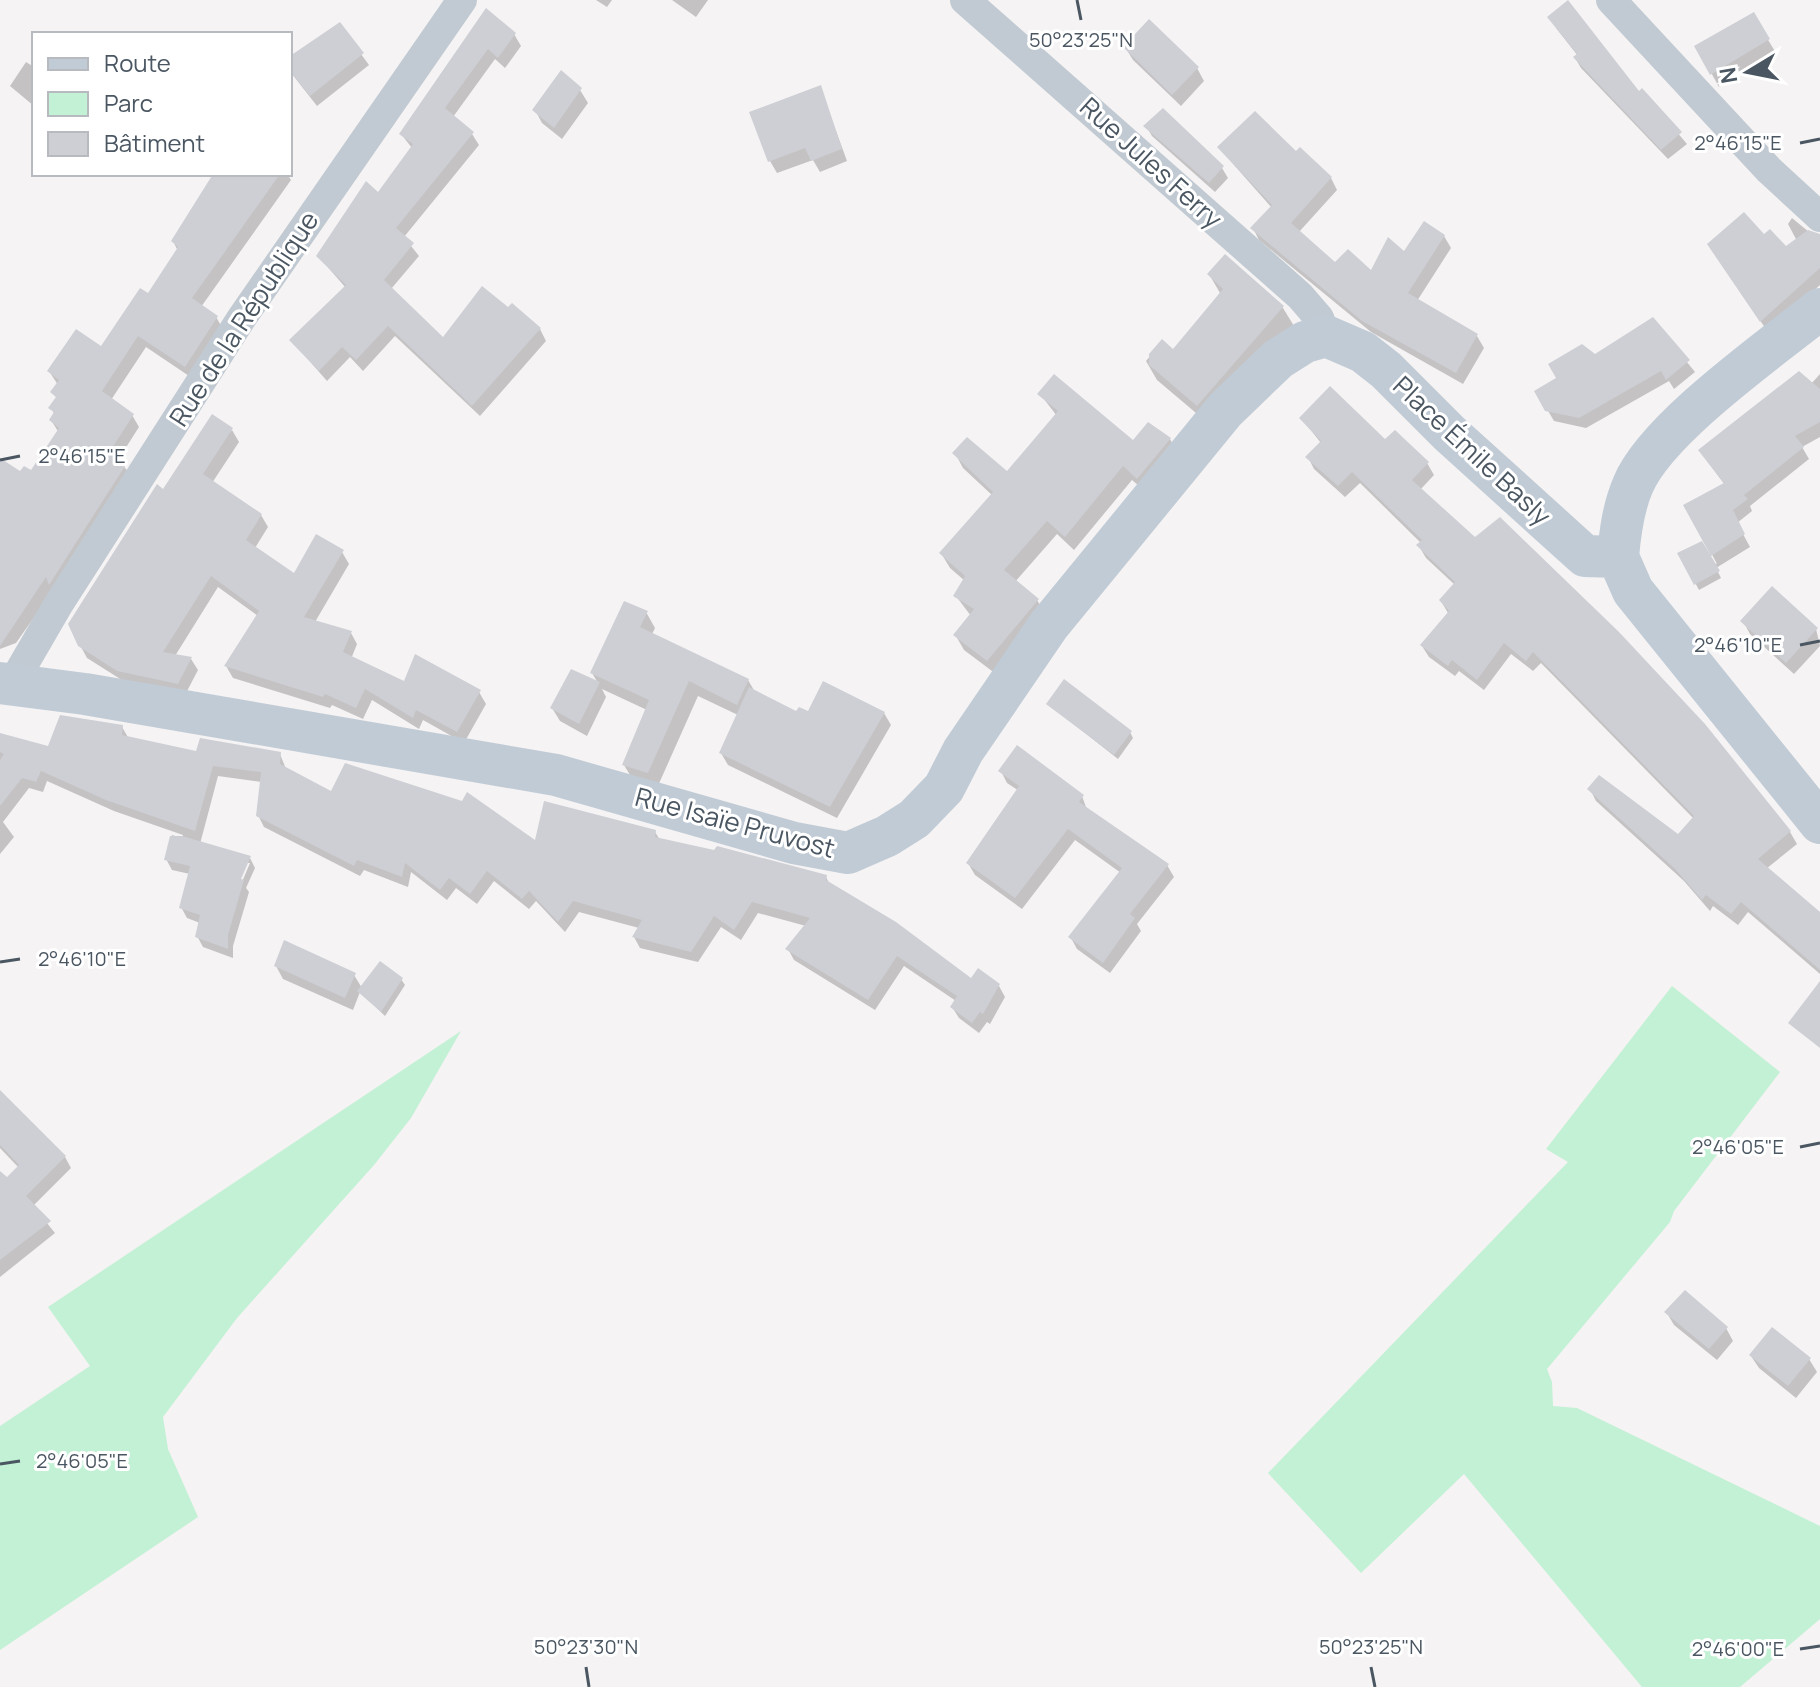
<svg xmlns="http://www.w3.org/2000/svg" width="1820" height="1687" viewBox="0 0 1820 1687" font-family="Manrope,sans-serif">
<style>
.green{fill:#c3f1d5}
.shadow{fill:#0003;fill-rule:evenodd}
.building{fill:#cdcfd5}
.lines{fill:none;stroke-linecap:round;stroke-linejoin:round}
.street{stroke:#c1cad2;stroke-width:30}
.secondary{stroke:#c1cbd6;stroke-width:42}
.ticks{fill:none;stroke:#4a5661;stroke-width:3}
.labels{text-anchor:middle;stroke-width:6;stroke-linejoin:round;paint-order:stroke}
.street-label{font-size:26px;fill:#4a5661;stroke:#fff}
.ticks-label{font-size:20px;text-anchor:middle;fill:#4a5661;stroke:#fff;stroke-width:6;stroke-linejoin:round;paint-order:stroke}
</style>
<rect width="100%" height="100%" fill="#f5f3f3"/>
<path class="green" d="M 1672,986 L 1780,1072 L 1674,1211 L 1670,1222 L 1547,1369 L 1552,1382 L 1553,1406 L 1577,1408 L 1820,1526 L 1820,1619 L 1740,1687 L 1642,1687 L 1464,1474 L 1361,1573 L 1268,1473 L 1568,1162 L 1546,1149 Z
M 461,1031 L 411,1118 L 374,1165 L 237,1318 L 163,1417 L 168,1449 L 198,1517 L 0,1650 L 0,1426 L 90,1366 L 48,1307 Z"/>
<path class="shadow" d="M 596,0 L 612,0 L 607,7 Z
M 672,0 L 708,0 L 696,17 Z
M 487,11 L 514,34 L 521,46 L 505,68 L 495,59 L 453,117 L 472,134 L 479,145 L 404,237 L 419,256 L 391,289 L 443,340 L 540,329 L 546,341 L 480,416 L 395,336 L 363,371 L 350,357 L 327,381 L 291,340 L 346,288 L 318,256 L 378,195 L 412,148 L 401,134 Z
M 1753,15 L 1776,53 L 1719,87 L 1697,47 Z
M 339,24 L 369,65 L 317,106 L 292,74 L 290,59 Z
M 1556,28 L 1638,94 L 1642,91 L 1687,144 L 1668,159 L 1581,68 L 1575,58 L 1578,56 Z
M 1125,47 L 1197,68 L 1204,81 L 1181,106 L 1133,60 Z
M 26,62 L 34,67 L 34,106 L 10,86 Z
M 820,87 L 847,161 L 820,172 L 813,160 L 777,173 L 770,161 Z
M 580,90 L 588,103 L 562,139 L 542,123 L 535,110 Z
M 1146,126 L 1222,168 L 1228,178 L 1215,192 L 1152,136 Z
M 1219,148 L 1296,153 L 1331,178 L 1337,190 L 1299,232 L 1335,264 L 1371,273 L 1444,236 L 1451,248 L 1417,301 L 1477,336 L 1484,348 L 1463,384 L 1371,332 L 1259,240 L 1253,228 L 1272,208 Z
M 216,174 L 287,174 L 291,180 L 201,307 L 216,317 L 223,329 L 192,378 L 146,347 L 111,400 L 132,415 L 139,427 L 118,460 L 133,477 L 16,643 L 0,649 L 0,460 L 20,474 L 31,473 L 59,433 L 51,420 L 55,415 L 51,408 L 57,399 L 53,392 L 58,385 L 49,371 L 102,349 L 148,296 L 178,251 L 173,241 Z
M 1792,218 L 1815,237 L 1820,235 L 1820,285 L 1768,332 L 1716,256 L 1764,237 L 1786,249 L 1797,241 L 1788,224 Z
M 1225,257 L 1283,308 L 1294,326 L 1209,424 L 1157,380 L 1146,361 L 1162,342 L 1173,352 L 1220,293 L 1209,274 Z
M 1652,319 L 1695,372 L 1674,389 L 1669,381 L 1586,428 L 1554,421 L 1537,392 Z
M 1820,374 L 1820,437 L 1802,447 L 1809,459 L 1750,506 L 1752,511 L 1737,523 L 1750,547 L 1716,568 L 1721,578 L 1699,590 L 1680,554 L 1717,564 L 1686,505 L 1725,485 L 1707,461 L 1811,384 Z
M 1040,394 L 1133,443 L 1170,439 L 1178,454 L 1146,492 L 1132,480 L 1074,550 L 1057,534 L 1015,582 L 1037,600 L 1046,615 L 996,674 L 964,650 L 956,636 L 971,616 L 956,596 L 965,581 L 950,568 L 941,553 L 993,496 L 963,468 L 955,453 L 1008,474 L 1057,416 Z
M 1302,419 L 1385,442 L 1427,463 L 1434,475 L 1420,490 L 1790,832 L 1797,844 L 1766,869 L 1820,915 L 1820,974 L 1748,912 L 1738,925 L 1713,906 L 1710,911 L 1684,881 L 1596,801 L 1590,789 L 1679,836 L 1694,819 L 1541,663 L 1533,671 L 1511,654 L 1484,690 L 1459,671 L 1455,676 L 1429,657 L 1422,646 L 1448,613 L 1441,601 L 1455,585 L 1426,558 L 1419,546 L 1421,543 L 1360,483 L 1345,497 L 1314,469 L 1308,457 L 1321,443 Z
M 232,430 L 239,442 L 212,483 L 261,515 L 268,527 L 255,548 L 295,576 L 342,552 L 349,564 L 315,622 L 351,633 L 357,644 L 351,659 L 405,684 L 479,692 L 486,704 L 464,743 L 423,720 L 419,729 L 372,700 L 363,719 L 332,705 L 330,708 L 233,678 L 226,666 L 258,616 L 218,587 L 175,656 L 191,659 L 198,670 L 185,695 L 125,682 L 87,658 L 80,645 L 163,491 Z
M 646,612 L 655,628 L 652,634 L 748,680 L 755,692 L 797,714 L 884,713 L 891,725 L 837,818 L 728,765 L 721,753 L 738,715 L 698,696 L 657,788 L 633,780 L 624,765 L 647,710 L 602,689 L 606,697 L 587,736 L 560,721 L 552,708 L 598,683 L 592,673 Z
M 1743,621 L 1816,629 L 1820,646 L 1794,674 L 1750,634 Z
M 1048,704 L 1130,732 L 1133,738 L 1118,759 Z
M 122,727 L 129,739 L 197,753 L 280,754 L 286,769 L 332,793 L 536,843 L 655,832 L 660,840 L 826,877 L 830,885 L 972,981 L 999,986 L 1005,997 L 990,1024 L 987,1022 L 979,1033 L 959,1018 L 952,1007 L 956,1001 L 904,966 L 875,1010 L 794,960 L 788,949 L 806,926 L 758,913 L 741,940 L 721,927 L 698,962 L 640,948 L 634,937 L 639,928 L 579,912 L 565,932 L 536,901 L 529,909 L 494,881 L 477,904 L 456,888 L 447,900 L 411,872 L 408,887 L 364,870 L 360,876 L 264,827 L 258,815 L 262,782 L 218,776 L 200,844 L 250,858 L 255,868 L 246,888 L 249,892 L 233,946 L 233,958 L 203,947 L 197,936 L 200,923 L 187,918 L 181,907 L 190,874 L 172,870 L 166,859 L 172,835 L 182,838 L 183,835 L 114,811 L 47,781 L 43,792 L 29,788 L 3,822 L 14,837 L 0,854 L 0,735 L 49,748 ZM 246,863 L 250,863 L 239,889 L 235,887 Z
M 1001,771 L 1082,796 L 1087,810 L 1167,865 L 1174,877 L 1137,924 L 1141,931 L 1110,973 L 1077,949 L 1071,938 L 1121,873 L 1075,840 L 1022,909 L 975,875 L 968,863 L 1019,791 L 1007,783 Z
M 276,966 L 354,975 L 362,988 L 401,979 L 405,985 L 385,1016 L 360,992 L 353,1010 L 283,979 Z
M 0,1124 L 65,1157 L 71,1168 L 33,1206 L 55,1233 L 0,1277 L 0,1187 L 19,1168 L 0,1148 Z
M 1667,1313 L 1726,1328 L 1733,1341 L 1717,1360 L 1674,1325 Z
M 1751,1356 L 1809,1359 L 1817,1372 L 1796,1398 L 1759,1368 Z"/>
<path class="building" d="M 1568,0 L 1639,91 L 1642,88 L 1682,132 L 1661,150 L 1573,57 L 1577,54 L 1547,17 Z
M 486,8 L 516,33 L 498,58 L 488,49 L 445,108 L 474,132 L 396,228 L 414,243 L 384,280 L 443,337 L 482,286 L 508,307 L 512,303 L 541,328 L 472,406 L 388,326 L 356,360 L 342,347 L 319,371 L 289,340 L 346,285 L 316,256 L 366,181 L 378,192 L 413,144 L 399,134 Z
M 1754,12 L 1770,39 L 1710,75 L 1694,46 Z
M 1149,19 L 1199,67 L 1172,95 L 1123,47 Z
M 340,22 L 364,53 L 310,96 L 290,71 L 290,56 Z
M 561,70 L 582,88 L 554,128 L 532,110 Z
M 821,85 L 842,149 L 811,161 L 805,148 L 768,162 L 749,112 Z
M 1163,108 L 1224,166 L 1209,183 L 1143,126 Z
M 1255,111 L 1296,151 L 1300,147 L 1332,177 L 1291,223 L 1335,262 L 1348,249 L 1371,270 L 1388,237 L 1404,251 L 1424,221 L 1445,235 L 1408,293 L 1478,334 L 1456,373 L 1362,321 L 1250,228 L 1272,205 L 1217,147 Z
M 213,174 L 280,174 L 192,298 L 218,316 L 185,367 L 138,336 L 102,391 L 134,414 L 110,451 L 127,463 L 49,585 L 46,577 L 0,646 L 0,458 L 20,471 L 24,466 L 31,470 L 59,428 L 49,420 L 54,412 L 48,408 L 56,397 L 50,392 L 59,380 L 47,371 L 76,329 L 101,346 L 140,288 L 148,293 L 178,247 L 171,241 Z
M 1744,212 L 1764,234 L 1770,229 L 1786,246 L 1808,230 L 1820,234 L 1820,268 L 1760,322 L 1707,244 Z
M 1225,254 L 1284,306 L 1197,406 L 1149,365 L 1149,354 L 1162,339 L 1173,349 L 1223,289 L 1207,274 Z
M 1653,317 L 1690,360 L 1666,380 L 1661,371 L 1579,418 L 1545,411 L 1534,391 L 1556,378 L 1548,364 L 1582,344 L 1595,354 Z
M 1799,371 L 1820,389 L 1820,422 L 1795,436 L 1804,447 L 1744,495 L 1748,499 L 1733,510 L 1745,534 L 1711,556 L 1683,505 L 1724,483 L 1698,450 Z
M 1054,374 L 1133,440 L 1148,422 L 1171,438 L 1137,479 L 1123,466 L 1065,537 L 1047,521 L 1004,570 L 1039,599 L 987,661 L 953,635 L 974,609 L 953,596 L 965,576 L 939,553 L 993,492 L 952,453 L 967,437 L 1007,471 L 1058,411 L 1037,394 Z
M 1330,386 L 1385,439 L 1395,430 L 1429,462 L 1412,480 L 1475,537 L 1500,517 L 1619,632 L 1705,724 L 1791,831 L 1758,859 L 1820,912 L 1820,970 L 1741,902 L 1731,914 L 1706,895 L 1702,900 L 1675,869 L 1587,789 L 1599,775 L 1678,834 L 1694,816 L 1533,652 L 1526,661 L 1504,643 L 1477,680 L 1452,660 L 1448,666 L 1420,645 L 1449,611 L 1439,600 L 1455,582 L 1416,545 L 1422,540 L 1352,472 L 1338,486 L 1305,457 L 1321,441 L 1299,418 Z
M 212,414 L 233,428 L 203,474 L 262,514 L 246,540 L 294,573 L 316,534 L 344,550 L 304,617 L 352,631 L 343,652 L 404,681 L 415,654 L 481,690 L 457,732 L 416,710 L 413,718 L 365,689 L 356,708 L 325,694 L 323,697 L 224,666 L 259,611 L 211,576 L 163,652 L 192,657 L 178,684 L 117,671 L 78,646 L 68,624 L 157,484 L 163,489 Z
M 1702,541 L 1720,571 L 1694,585 L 1677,553 Z
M 1772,586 L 1818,628 L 1786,663 L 1740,621 Z
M 624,601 L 648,611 L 640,627 L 749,679 L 737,705 L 689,681 L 648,773 L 622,765 L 649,700 L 590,673 Z
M 571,669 L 600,682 L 579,724 L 550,708 Z
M 1064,679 L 1132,731 L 1114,755 L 1046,704 Z
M 823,681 L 885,712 L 830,807 L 719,753 L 749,687 L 796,711 L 799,707 L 808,711 Z
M 60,715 L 123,725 L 122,735 L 196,751 L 200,738 L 281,752 L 280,764 L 331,791 L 345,763 L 462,801 L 467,792 L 535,840 L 544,801 L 656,830 L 655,837 L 714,850 L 717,846 L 827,875 L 826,880 L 896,922 L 971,978 L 978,968 L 1000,984 L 983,1014 L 980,1012 L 972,1023 L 950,1007 L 957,996 L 897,956 L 868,1000 L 785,949 L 810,918 L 752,902 L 734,930 L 714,916 L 691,952 L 632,937 L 642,920 L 573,901 L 558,922 L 529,891 L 522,899 L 487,871 L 470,894 L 449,878 L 440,890 L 405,863 L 402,877 L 357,860 L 354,866 L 256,816 L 261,772 L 213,766 L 195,831 L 106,800 L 41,771 L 36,782 L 22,778 L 0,806 L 0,760 L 4,754 L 0,752 L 0,733 L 48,746 Z
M 1017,745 L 1084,795 L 1079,802 L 1169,864 L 1130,914 L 1135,918 L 1103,963 L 1068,937 L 1122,868 L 1068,829 L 1015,898 L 966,863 L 1019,786 L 998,771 Z
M 170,836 L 182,836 L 251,856 L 241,879 L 244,880 L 228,935 L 228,949 L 195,937 L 200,915 L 179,908 L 190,866 L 164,860 Z
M 284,940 L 356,973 L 345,998 L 274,966 Z
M 380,961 L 403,978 L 381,1012 L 357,991 Z
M 1820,981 L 1820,1048 L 1788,1023 Z
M 0,1090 L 66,1156 L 26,1196 L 51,1221 L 0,1260 L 0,1171 L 7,1177 L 19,1165 L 0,1145 Z
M 1685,1290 L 1728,1327 L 1709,1349 L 1664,1312 Z
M 1772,1327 L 1811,1358 L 1788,1386 L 1749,1355 Z"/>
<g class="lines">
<path class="street" d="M 965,0 L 1300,296 L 1319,318 L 1326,336
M 1611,0 L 1769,170 L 1820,217
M 11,686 L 58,605 L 241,319 L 462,0"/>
<path class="secondary" d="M 1618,557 L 1633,591 L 1820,823
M 1618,557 C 1620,533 1623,508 1633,485 C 1656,429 1770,349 1820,309
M 0,683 L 85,694 L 556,775 L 794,843 L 848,853 L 887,836 L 914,819 L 944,788 L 963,751 L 1049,625 L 1225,410 L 1278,359 L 1305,342 L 1326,336 L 1363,352 L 1386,370 L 1449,433 L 1585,556 L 1618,557"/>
</g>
<path class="ticks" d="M 1077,0 L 1081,20M 1800,143 L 1820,139M 0,460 L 20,456M 1800,645 L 1820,641M 0,962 L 20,959M 1800,1147 L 1820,1143M 0,1464 L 20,1461M 1800,1649 L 1820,1646M 586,1667 L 589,1687M 1371,1667 L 1375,1687"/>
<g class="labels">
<g class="street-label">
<text transform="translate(1151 163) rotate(42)" y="9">Rue Jules Ferry</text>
<text transform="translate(244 319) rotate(-57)" y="9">Rue de la République</text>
<text transform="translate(1472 451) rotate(43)" y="9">Place Émile Basly</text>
<text transform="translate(735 823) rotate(15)" y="9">Rue Isaïe Pruvost</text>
</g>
</g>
<g class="ticks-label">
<text x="1081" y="47">50°23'25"N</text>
<text x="1738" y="150">2°46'15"E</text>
<text x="82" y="463">2°46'15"E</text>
<text x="1738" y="652">2°46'10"E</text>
<text x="82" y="966">2°46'10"E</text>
<text x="1738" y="1154">2°46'05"E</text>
<text x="82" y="1468">2°46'05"E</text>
<text x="586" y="1654">50°23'30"N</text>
<text x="1371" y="1654">50°23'25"N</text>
<text x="1738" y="1656">2°46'00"E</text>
</g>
<rect x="32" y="32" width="260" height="144" fill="#ffffff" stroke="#b7bbc0" stroke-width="2"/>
<rect x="48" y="58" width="40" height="12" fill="#c1cbd6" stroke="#b7bbc0" stroke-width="2"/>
<text x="104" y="72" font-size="24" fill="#4a5661">Route</text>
<rect x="48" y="92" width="40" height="24" fill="#c3f1d5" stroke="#b7bbc0" stroke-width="2"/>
<text x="104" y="112" font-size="24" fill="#4a5661">Parc</text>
<rect x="48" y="132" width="40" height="24" fill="#cdcfd5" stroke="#b7bbc0" stroke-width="2"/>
<text x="104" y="152" font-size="24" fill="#4a5661">Bâtiment</text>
<g transform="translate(1748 72) rotate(260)" stroke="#ffffff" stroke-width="6" paint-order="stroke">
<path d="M0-6L14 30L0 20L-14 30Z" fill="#4a5661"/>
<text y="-12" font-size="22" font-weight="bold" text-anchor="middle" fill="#4a5661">N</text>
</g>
</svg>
